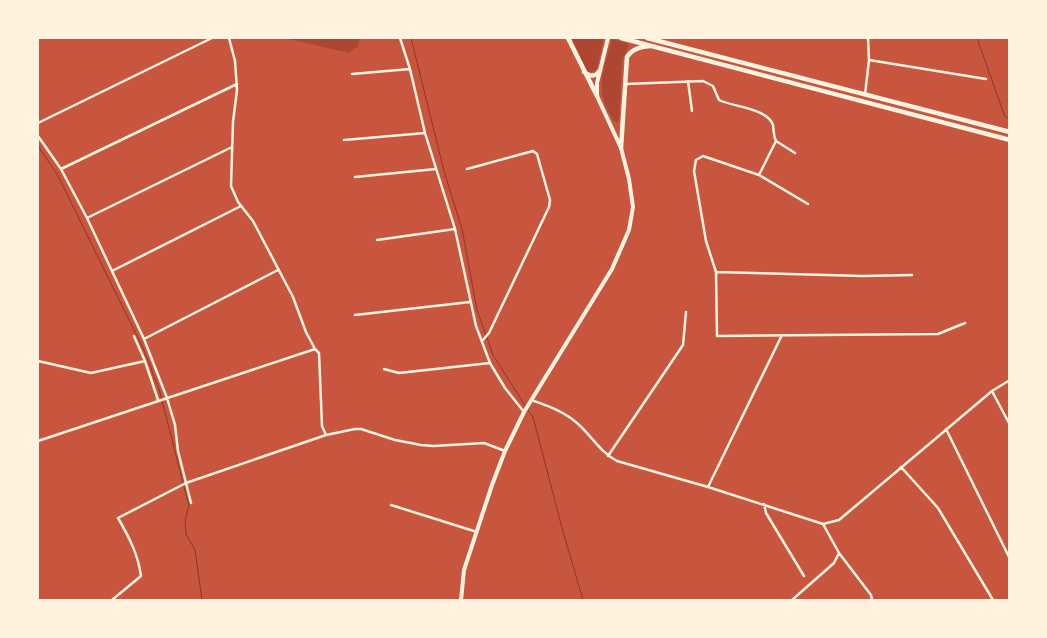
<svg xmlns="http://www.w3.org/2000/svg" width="1047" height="638" viewBox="0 0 1047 638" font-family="'Exo 2',sans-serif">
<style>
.green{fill:#ae4732}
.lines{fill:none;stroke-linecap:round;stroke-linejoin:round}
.stream{stroke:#8f3625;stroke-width:1}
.minor{stroke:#fff3e0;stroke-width:2.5}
.secondary{stroke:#fff3e0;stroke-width:4}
.trunk{stroke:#fff3e0;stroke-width:4.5}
</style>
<rect width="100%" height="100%" fill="#c8553d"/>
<path class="green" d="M 285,38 L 356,38 L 360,39 L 358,46 L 349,53 Z
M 572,38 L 604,38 L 597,68 L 595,71 L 589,73 L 585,70 Z
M 612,39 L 627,43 L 629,46 L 622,61 L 619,120 L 617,123 C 612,120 611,116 608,111 C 595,85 605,65 612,39 Z"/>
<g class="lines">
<path class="stream" d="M 411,38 L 444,171 L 462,229 L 477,310 L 493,355 L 526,407
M 977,38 L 1005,117 L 1010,118
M 38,146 L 57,174 L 143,348 L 159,389 L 189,506 L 185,520 L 186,534 L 195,550 L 202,600
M 528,410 L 533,417 L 562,528 L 583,600"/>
<path class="minor" d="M 229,38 L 235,61 L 237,90 L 233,122 L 231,186 L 238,202 L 253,221 L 293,297 L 306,332 L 315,349 L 319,353 L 322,426 L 326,435
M 400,38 L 410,69 L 425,133 L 455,229 L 476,326 L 490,363 L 505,388 L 524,412
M 869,60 L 986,79
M 352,74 L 410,69
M 688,81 L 692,111
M 626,84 L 703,81 L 713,86 L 719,100 C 733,107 767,108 773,125 C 774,130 773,135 776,141 L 795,153
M 865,95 L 869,60 L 868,38
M 38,123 L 212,38
M 38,136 L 61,169 L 87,218 L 144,339 L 167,398 L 175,425 L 178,451 L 191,503
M 344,140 L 425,133
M 61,169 L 237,84
M 467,169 L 533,151 L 537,154 L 550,200 L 549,207 L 489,333 L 482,341
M 759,175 L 776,141
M 355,177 L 436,169
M 808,204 L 759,175 L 703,156 L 696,160 L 694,171 L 706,241 L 716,272 L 717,336 L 938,334 L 965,323
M 87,218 L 232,147
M 377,240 L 455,229
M 112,271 L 241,206
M 716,272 L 863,276 L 912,275
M 355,315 L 470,302
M 134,336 L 145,361 L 158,400
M 144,339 L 278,270
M 38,361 L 91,373 L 145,361
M 384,369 L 399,373 L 490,363
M 992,391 L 1010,425
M 531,400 C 548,406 563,411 577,423 C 591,435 600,452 617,461 L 708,487 L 823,524 L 839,520 L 992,391 L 1010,380
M 946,429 L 1010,559
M 38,441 L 315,349
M 608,456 L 683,345 L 686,312
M 901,467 L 938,508 L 993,600
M 708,487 L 782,335
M 764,504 L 766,513 L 804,576
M 391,505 L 477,532
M 823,524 L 839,553 L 871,595 L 872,600
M 112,600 L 141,576 C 138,554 129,537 118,518 L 186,483 L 326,435 L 355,429 L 361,429 L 395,440 L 421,445 L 433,446 L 484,443 L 505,451
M 792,600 L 834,563 L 839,553"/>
<path class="secondary" d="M 461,600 L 464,570 L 492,485 L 505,451 L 524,412 L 612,269 L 629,230 L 633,207 L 629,179 L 621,148 L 597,96 L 597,83 L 608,38"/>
<path class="trunk" d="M 568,38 L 597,96
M 621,38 L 1010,140
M 647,38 L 1010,132
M 584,72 C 591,77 596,77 600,70
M 621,148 L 627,57 C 632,49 640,47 650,46"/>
</g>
<rect width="1047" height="638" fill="none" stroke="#fff3e0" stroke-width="78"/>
</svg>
